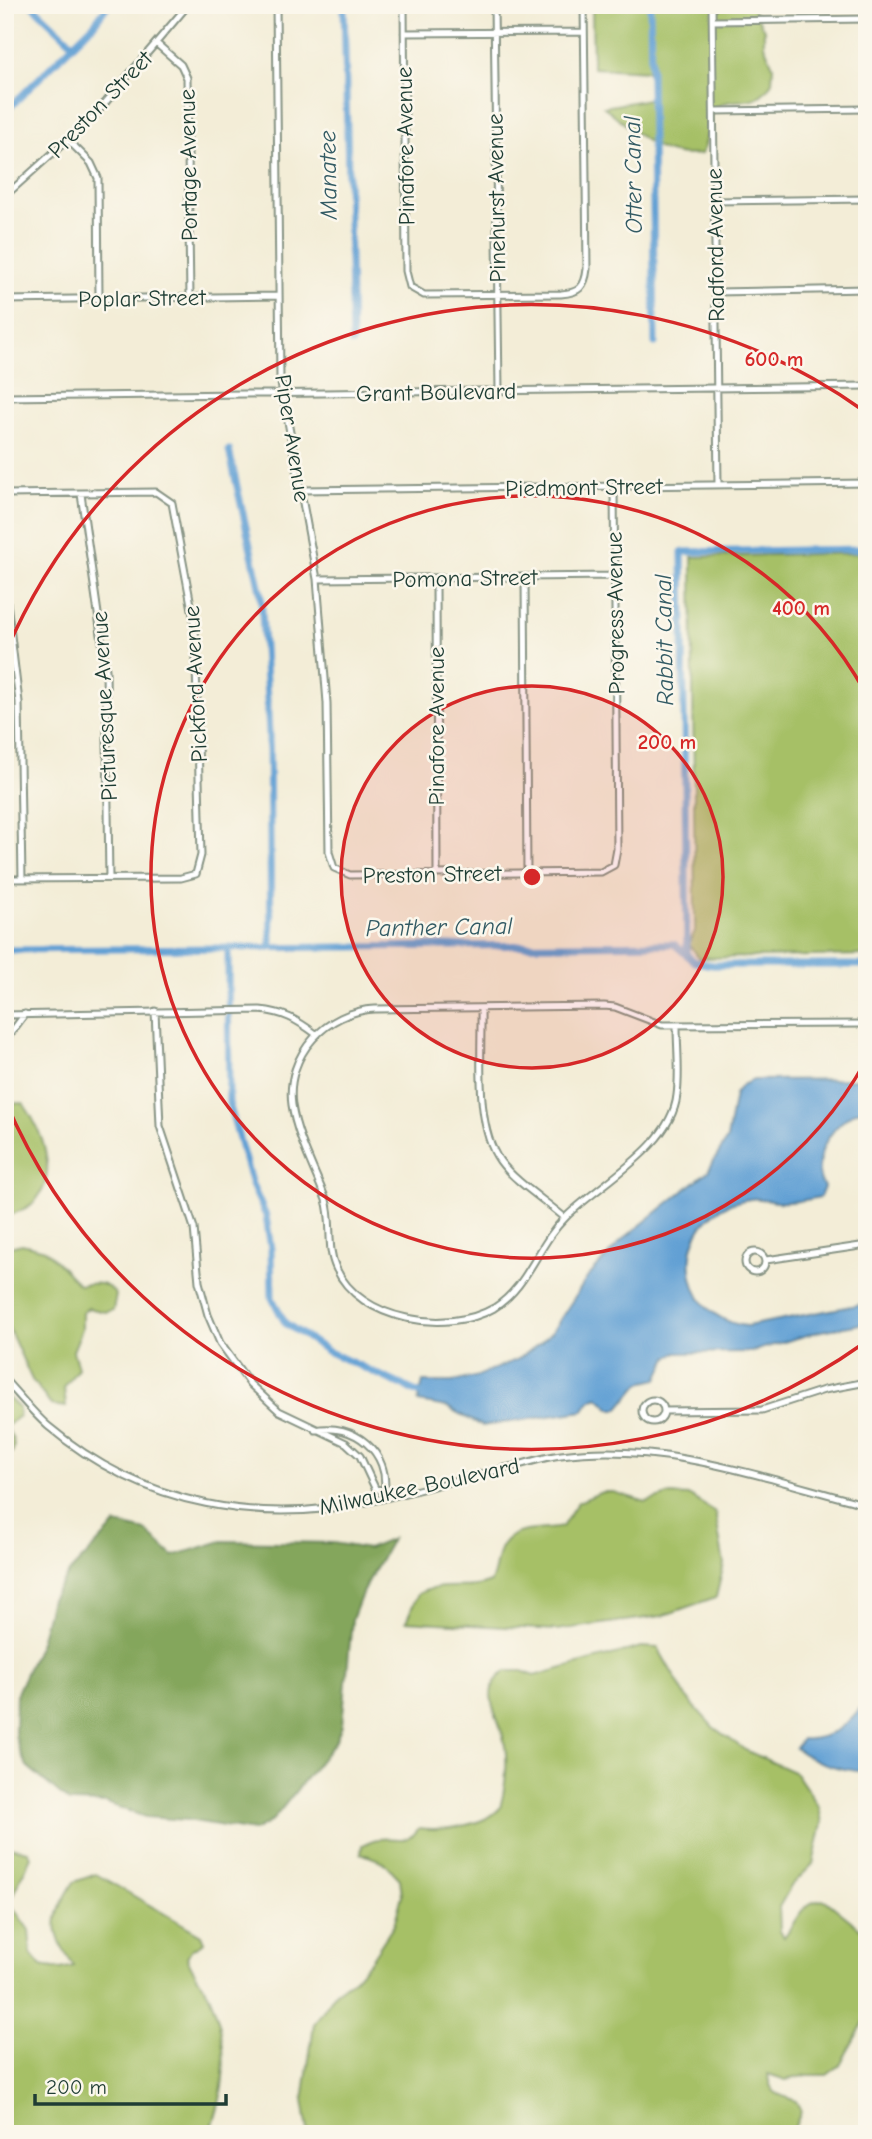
<svg xmlns="http://www.w3.org/2000/svg" width="872" height="2139" viewBox="0 0 872 2139" font-family="'Comic Neue',sans-serif">
<style>
.green{fill:#a6c066;stroke:#627e4d;stroke-width:2}
.forest{fill:#84a65b;stroke:#527248;stroke-width:2}
.water{fill:#62a0d4;stroke:#406e84;stroke-width:2}
.lines{fill:none;stroke-linecap:round;stroke-linejoin:round}
.canal{stroke:#62a0d4;stroke-width:7}
.street-casing{stroke:#899586;stroke-width:9}
.street{stroke:#fff;stroke-width:5}
.ring{fill:none;stroke:#d62828;stroke-width:3.5}
.labels{text-anchor:middle;stroke-width:5;stroke-linejoin:round;paint-order:stroke}
.street-label{font-size:23px;fill:#1f3d34;stroke:#fbf7ec}
.water-label{font-size:24px;font-style:italic;fill:#335b64;stroke:#fbf7ec}
.centre{fill:#d62828;stroke:#fbf7ec;stroke-width:3.5}
.ring-label{font-size:21px;text-anchor:middle;font-weight:bold;fill:#d62828;stroke:#fbf7ec;stroke-width:5;stroke-linejoin:round;paint-order:stroke}
</style>
<rect width="100%" height="100%" fill="#fbf7ec"/>
<filter id="ink" filterUnits="userSpaceOnUse"><feTurbulence type="fractalNoise" baseFrequency=".0143" numOctaves="2"/><feDisplacementMap in="SourceGraphic" scale="14" xChannelSelector="R" yChannelSelector="G"/><feConvolveMatrix kernelMatrix="1 2 1 2 8 2 1 2 1" color-interpolation-filters="sRGB"/></filter>
<filter id="wash" filterUnits="userSpaceOnUse"><feTurbulence type="fractalNoise" baseFrequency=".00686" numOctaves="4" result="noise"/><feDisplacementMap in="SourceGraphic" scale="28" xChannelSelector="R" yChannelSelector="G"/><feGaussianBlur stdDeviation="1.57" result="paint"/><feColorMatrix in="noise" values="0 0 0 0 0 0 0 0 0 0 0 0 0 0 0 0 0 1.4 0 .05"/><feComposite in="paint" operator="in"/></filter>
<g filter="url(#wash)">
<rect width="100%" height="100%" fill="#f3edd7"/>
<path class="green" d="M 592,5 L 751,5 L 764,30 L 764,45 L 773,66 L 772,82 C 755,112 734,92 715,109 C 703,119 711,141 701,154 C 654,160 637,131 604,107 L 649,99 L 649,71 L 593,68 Z
M 867,553 L 867,955 L 699,958 L 689,944 L 695,931 L 692,557 Z
M 23,1103 C 42,1130 61,1176 33,1203 C 26,1210 14,1212 5,1219 L 5,1104 Z
M 22,1244 L 45,1250 L 79,1285 C 95,1283 105,1280 116,1295 L 113,1310 L 105,1312 L 88,1308 L 82,1313 L 82,1329 L 73,1351 L 78,1368 L 64,1388 L 66,1407 L 51,1405 L 32,1380 L 5,1320 L 5,1248 Z
M 5,1395 L 19,1408 L 19,1416 L 6,1427 C 15,1440 18,1450 5,1461 Z
M 602,1492 L 613,1492 L 646,1502 L 668,1495 L 690,1496 L 715,1512 L 724,1564 L 716,1597 L 662,1616 L 556,1630 L 406,1621 L 418,1594 C 441,1581 467,1592 491,1582 C 496,1571 496,1559 500,1549 C 511,1525 541,1532 562,1527 L 578,1502 Z
M 641,1647 L 658,1648 L 686,1697 L 713,1727 L 745,1750 L 796,1773 L 819,1807 L 822,1823 L 813,1864 L 791,1886 L 779,1907 L 780,1931 L 784,1937 C 797,1921 801,1900 825,1900 L 867,1934 L 867,2017 L 839,2066 L 827,2075 L 807,2075 L 786,2080 L 768,2074 C 769,2096 780,2094 796,2101 L 801,2111 L 792,2134 L 319,2134 L 308,2131 L 303,2100 L 314,2024 L 336,1992 L 355,1978 L 371,1960 L 394,1925 L 402,1895 L 400,1879 L 384,1862 L 361,1853 L 362,1845 C 367,1843 373,1839 379,1839 C 397,1836 407,1846 419,1828 C 441,1831 485,1826 500,1808 C 506,1785 509,1759 503,1736 C 497,1711 478,1691 506,1671 L 522,1671 L 534,1676 Z
M 5,1846 L 28,1851 L 31,1857 L 9,1902 L 29,1930 L 31,1954 L 41,1966 L 61,1969 L 74,1966 C 49,1932 52,1917 74,1882 L 96,1874 L 201,1935 L 204,1942 L 191,1950 L 187,1957 C 191,1970 202,1982 209,1995 C 229,2038 228,2090 209,2134 L 5,2134 Z"/>
<path class="forest" d="M 116,1524 L 146,1531 L 173,1556 L 222,1541 L 333,1543 L 368,1549 L 392,1539 L 363,1591 L 352,1620 L 342,1725 L 335,1742 L 272,1821 L 254,1831 L 187,1820 L 145,1817 L 107,1803 L 69,1802 L 27,1766 L 20,1752 L 15,1735 L 16,1695 L 40,1642 L 51,1599 L 70,1572 Z"/>
<path class="water" d="M 867,1079 L 867,1108 C 838,1114 806,1158 824,1187 L 820,1197 C 807,1200 790,1203 777,1202 C 767,1201 759,1197 750,1199 C 703,1205 679,1247 696,1290 C 704,1311 726,1324 747,1326 L 867,1303 L 867,1323 L 821,1331 L 750,1352 L 676,1353 L 668,1357 L 658,1379 L 640,1383 L 618,1409 L 611,1409 L 598,1397 L 590,1401 L 583,1411 L 482,1426 L 447,1407 L 418,1402 L 423,1382 L 452,1382 L 478,1376 L 518,1359 L 540,1343 L 552,1332 L 587,1278 L 622,1240 L 708,1171 L 727,1139 L 735,1094 L 742,1085 L 753,1080 Z
M 867,1699 L 867,1772 C 841,1770 816,1764 795,1748 L 802,1739 C 831,1741 851,1722 867,1699 Z"/>
<g class="lines">
<path class="canal" d="M 32,5 L 73,44
M 344,5 L 352,343
M 650,5 L 655,343
M 5,112 L 94,24 L 108,5
M 229,450 L 261,595 L 269,733 L 271,947
M 228,948 L 229,1103 L 252,1185 L 266,1216 L 271,1249 L 272,1298 L 285,1323 L 327,1351 L 421,1394 L 427,1393
M 5,950 L 674,944 L 695,962 L 713,965 L 867,965
M 687,954 L 682,552 L 867,549"/>
</g>
</g>
<g filter="url(#ink)">
<g class="lines">
<g class="street-casing">
<path id="street" d="M 276,5 L 280,378 L 317,579 L 327,703 L 329,852 L 334,868 L 350,875 L 601,872 L 614,865 L 617,849 L 614,487
M 404,5 L 406,271 L 410,287 L 424,295 L 561,294 C 579,293 585,287 587,269 L 584,5
M 494,5 L 499,391
M 712,5 L 718,485
M 712,21 L 867,19
M 404,33 L 584,32
M 157,44 L 181,65 L 187,78 L 190,298
M 714,111 L 867,109
M 69,141 L 91,163 L 98,178 L 99,298
M 5,196 L 94,116 L 188,5
M 714,201 L 867,199
M 716,292 L 867,289
M 5,300 L 278,296
M 5,397 L 867,386
M 301,490 L 867,483
M 5,494 L 156,492 L 172,503 L 195,626 L 201,855 L 196,874 L 181,878 L 5,879
M 81,494 L 106,670 L 109,878
M 525,578 L 527,873
M 317,579 L 614,576
M 436,579 L 437,874
M 5,585 L 19,702 L 22,879
M 481,1008 C 482,1051 474,1126 500,1161 C 516,1183 545,1200 565,1218
M 155,1011 L 160,1126 L 194,1228 L 199,1282 L 208,1315 L 220,1343 L 250,1384 L 279,1411 L 346,1443 L 360,1456 L 375,1488 L 384,1491
M 5,1015 L 260,1010 C 284,1012 297,1020 316,1034
M 677,1026 C 677,1048 680,1073 677,1095 C 672,1146 600,1183 566,1217 C 537,1245 529,1286 494,1308 C 448,1335 359,1321 336,1268 C 326,1247 333,1222 326,1200 C 315,1170 297,1138 292,1105 C 285,1055 327,1011 375,1009 L 604,1006 L 615,1007 L 662,1025 L 867,1024
M 5,1041 L 25,1014
M745 1262a10 10 0 1 1 20 0a10 10 0 1 1-20 0Z
M 766,1260 L 867,1245
M 5,1380 C 19,1395 33,1413 48,1426 C 144,1507 262,1527 381,1499 C 424,1489 467,1477 510,1467 C 527,1463 544,1457 561,1455 C 667,1441 766,1479 867,1505
M642 1411a11 11 0 1 1 22 0a11 11 0 1 1-22 0Z
M 664,1411 L 762,1410 L 824,1390 L 867,1382
M 315,1430 C 353,1422 391,1452 384,1493"/>
</g>
<use href="#street" class="street"/>
</g>
</g>
<circle cx="532" cy="877" r="191" fill="#d62828" fill-opacity=".12"/>
<g class="ring">
<circle cx="532" cy="877" r="191"/>
<path d="M865 1062A381 381 0 1 1 865 692"/>
<path d="M864 1343A572 572 0 0 1 5 1100M5 654A572 572 0 0 1 864 411"/>
</g>
<g class="labels">
<g class="street-label">
<text transform="translate(100 104) rotate(-46)" y="8">Preston Street</text>
<text transform="translate(405 146) rotate(-91)" y="8">Pinafore Avenue</text>
<text transform="translate(188 165) rotate(-91)" y="8">Portage Avenue</text>
<text transform="translate(496 198) rotate(-91)" y="8">Pinehurst Avenue</text>
<text transform="translate(715 245) rotate(-91)" y="8">Radford Avenue</text>
<text transform="translate(142 298) rotate(-1)" y="8">Poplar Street</text>
<text transform="translate(436 392) rotate(-1)" y="8">Grant Boulevard</text>
<text transform="translate(293 438) rotate(81)" y="8">Piper Avenue</text>
<text transform="translate(584 487) rotate(-1)" y="8">Piedmont Street</text>
<text transform="translate(465 578) rotate(-1)" y="8">Pomona Street</text>
<text transform="translate(615 613) rotate(-91)" y="8">Progress Avenue</text>
<text transform="translate(195 684) rotate(-93)" y="8">Pickford Avenue</text>
<text transform="translate(104 706) rotate(-93)" y="8">Picturesque Avenue</text>
<text transform="translate(436 726) rotate(-90)" y="8">Pinafore Avenue</text>
<text transform="translate(432 874) rotate(-1)" y="8">Preston Street</text>
<text transform="translate(419 1486) rotate(-12)" y="8">Milwaukee Boulevard</text>
</g>
<g class="water-label">
<text transform="translate(328 175) rotate(-91)" y="8">Manatee</text>
<text transform="translate(633 175) rotate(-91)" y="8">Otter Canal</text>
<text transform="translate(664 640) rotate(-91)" y="8">Rabbit Canal</text>
<text transform="translate(439 927) rotate(-1)" y="8">Panther Canal</text>
</g>
</g>
<circle cx="532" cy="877" r="10" class="centre"/>
<g class="ring-label">
<text x="774" y="366">600 m</text>
<text x="801" y="615">400 m</text>
<text x="667" y="749">200 m</text>
</g>
<rect width="872" height="2139" fill="none" stroke="#fbf7ec" stroke-width="28"/>
<path d="M35 2094v10h191v-10" fill="none" stroke="#1f3d34" stroke-width="3.5"/>
<text x="46" y="2094" font-size="21" fill="#1f3d34" stroke="#fbf7ec" stroke-width="5" paint-order="stroke">200 m</text>
</svg>
